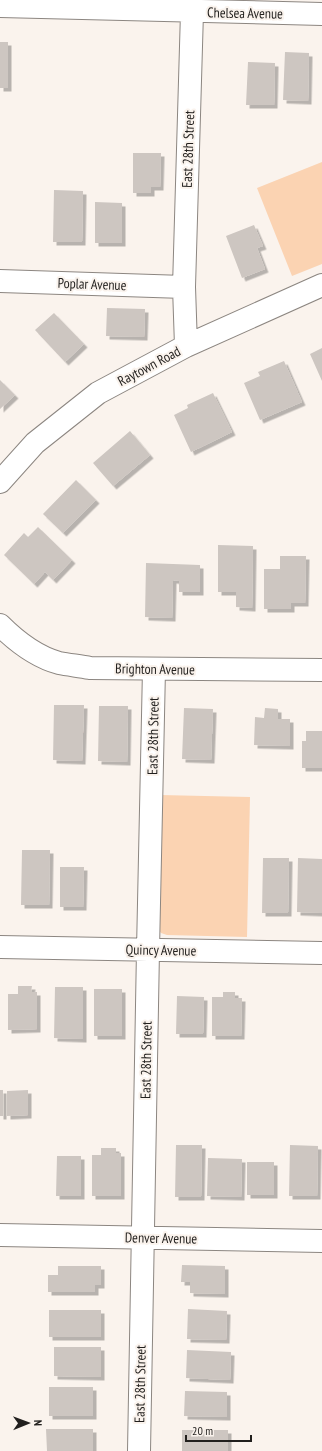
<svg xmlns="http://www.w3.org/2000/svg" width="322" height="1451" viewBox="0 0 322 1451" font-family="'PT Sans Narrow',sans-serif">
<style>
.green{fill:#fbd3b2}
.building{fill:#cdc6c1;filter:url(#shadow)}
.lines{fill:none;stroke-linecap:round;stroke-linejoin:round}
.minor-casing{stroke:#8c8681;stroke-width:24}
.minor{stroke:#fff;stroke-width:22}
.labels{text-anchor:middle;stroke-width:4;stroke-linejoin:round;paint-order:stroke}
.street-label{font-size:14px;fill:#211f1d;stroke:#faf3ed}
</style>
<defs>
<filter id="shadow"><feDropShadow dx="3.5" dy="3.5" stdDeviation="0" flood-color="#0004"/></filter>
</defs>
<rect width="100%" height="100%" fill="#faf3ed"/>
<path class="green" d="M 322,162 L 322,264 L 292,276 L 257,188 Z
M 160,795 L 250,797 L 247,937 L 167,935 L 161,933 L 157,928 Z"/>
<path class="building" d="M 0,42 L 8,42 L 8,88 L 0,88 Z
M 285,52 L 309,53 L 308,101 L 283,100 Z
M 248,62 L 275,63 L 274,105 L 246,105 Z
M 133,153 L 161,153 L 160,187 L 151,187 L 151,193 L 133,193 Z
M 54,190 L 83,191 L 82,242 L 53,242 Z
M 95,202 L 122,203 L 122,243 L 95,243 Z
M 254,225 L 263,246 L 257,248 L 265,269 L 242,278 L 226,236 Z
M 107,308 L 145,309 L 144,337 L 106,336 Z
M 54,313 L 84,344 L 65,362 L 35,330 Z
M 322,348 L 322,381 L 310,354 Z
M 284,361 L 302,402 L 260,420 L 244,383 L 260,376 L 258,372 Z
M 0,380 L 15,395 L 0,409 Z
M 213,393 L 232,432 L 191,452 L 174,415 L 188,408 L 187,405 Z
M 130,431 L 150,455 L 113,486 L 93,463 Z
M 76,480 L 96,500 L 63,533 L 43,514 Z
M 38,527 L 72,560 L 53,580 L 45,572 L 34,584 L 4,555 L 24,533 L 28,537 Z
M 218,545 L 253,546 L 252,608 L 236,607 L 236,592 L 218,592 Z
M 280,556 L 306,556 L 305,603 L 291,603 L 291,609 L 264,609 L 264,569 L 280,569 Z
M 146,563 L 200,565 L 200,592 L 179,592 L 179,581 L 173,580 L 172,618 L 145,617 Z
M 54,705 L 84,705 L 82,761 L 53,760 Z
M 99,706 L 128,706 L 127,762 L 98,761 Z
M 184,708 L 213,709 L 211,760 L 182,759 Z
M 265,708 L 278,709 L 278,719 L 290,719 L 290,746 L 254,745 L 255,717 L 264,718 Z
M 306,731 L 322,731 L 322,768 L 302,768 L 302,741 L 306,741 Z
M 22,850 L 50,850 L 49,905 L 21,905 Z
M 263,858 L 289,858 L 288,913 L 262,913 Z
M 298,858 L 322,859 L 322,913 L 297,912 Z
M 60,867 L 84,867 L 83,907 L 60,907 Z
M 18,986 L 32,986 L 31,992 L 37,992 L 37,1029 L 8,1030 L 8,994 L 18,994 Z
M 55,987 L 83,987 L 83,1039 L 54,1038 Z
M 94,989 L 122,989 L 122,1036 L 94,1036 Z
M 223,992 L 235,992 L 235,998 L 242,998 L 241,1036 L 212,1036 L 212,997 L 223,997 Z
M 177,996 L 204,997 L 203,1034 L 176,1034 Z
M 0,1090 L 3,1090 L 3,1116 L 0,1116 Z
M 28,1090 L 28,1115 L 7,1116 L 7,1091 Z
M 176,1145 L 202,1145 L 201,1197 L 175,1197 Z
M 290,1145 L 318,1146 L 317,1196 L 289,1196 Z
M 101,1148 L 116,1148 L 116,1153 L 121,1153 L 121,1196 L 92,1196 L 92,1155 L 101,1155 Z
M 57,1156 L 81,1156 L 81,1196 L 56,1196 Z
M 208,1158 L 242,1159 L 241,1197 L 207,1196 Z
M 247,1162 L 274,1162 L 274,1195 L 247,1195 Z
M 182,1265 L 225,1266 L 225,1294 L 190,1293 L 190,1282 L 181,1282 Z
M 58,1266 L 101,1266 L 101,1285 L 95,1285 L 95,1292 L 48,1292 L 48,1275 L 58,1275 Z
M 188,1309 L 227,1311 L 226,1340 L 187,1339 Z
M 49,1310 L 101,1310 L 101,1337 L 49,1337 Z
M 54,1347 L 101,1347 L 101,1377 L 54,1376 Z
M 187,1350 L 231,1352 L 230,1380 L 186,1378 Z
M 49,1387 L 93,1387 L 93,1416 L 49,1416 Z
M 185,1391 L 227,1392 L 227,1417 L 184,1416 Z
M 46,1429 L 93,1429 L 93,1451 L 47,1451 Z
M 182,1430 L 228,1430 L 228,1451 L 182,1451 Z"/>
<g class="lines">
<g class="minor-casing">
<path id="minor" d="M 0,6 L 322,14
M 0,281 L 184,287
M 186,346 L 184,287 L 192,12
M 0,482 L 35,443 L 98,393 L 186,346 L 322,285
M 0,625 C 16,641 37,657 59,663 C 69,665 80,666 90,668 L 322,670
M 0,947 L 322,953
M 0,1235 L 322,1241
M 139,1451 L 148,950 L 154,669"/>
</g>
<use href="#minor" class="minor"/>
</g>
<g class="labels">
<g class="street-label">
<text transform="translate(245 13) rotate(1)" y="5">Chelsea Avenue</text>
<text transform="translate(188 149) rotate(-88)" y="5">East 28th Street</text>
<text transform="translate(92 284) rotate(2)" y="5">Poplar Avenue</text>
<text transform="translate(149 366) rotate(-28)" y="5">Raytown Road</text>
<text transform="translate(155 669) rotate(1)" y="5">Brighton Avenue</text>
<text transform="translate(153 736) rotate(-89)" y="5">East 28th Street</text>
<text transform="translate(161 950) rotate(1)" y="5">Quincy Avenue</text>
<text transform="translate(146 1060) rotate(-89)" y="5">East 28th Street</text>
<text transform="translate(161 1238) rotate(1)" y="5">Denver Avenue</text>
<text transform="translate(140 1384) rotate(-89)" y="5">East 28th Street</text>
</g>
</g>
<g transform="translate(28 1423) rotate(89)" stroke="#faf3ed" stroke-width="3" paint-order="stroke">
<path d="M0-3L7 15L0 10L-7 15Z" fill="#211f1d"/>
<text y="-6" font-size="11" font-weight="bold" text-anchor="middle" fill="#211f1d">N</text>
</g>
<path d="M186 1435v6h65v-6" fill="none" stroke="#211f1d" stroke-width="2"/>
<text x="192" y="1435" font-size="12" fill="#211f1d" stroke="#faf3ed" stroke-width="3" paint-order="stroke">20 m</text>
</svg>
